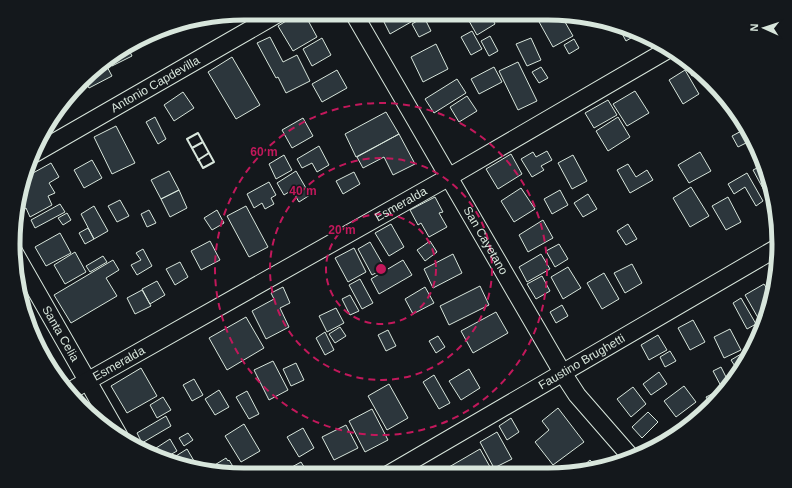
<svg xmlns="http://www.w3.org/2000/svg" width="792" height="488" viewBox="0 0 792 488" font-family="Helvetica,sans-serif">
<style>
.building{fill:#2c363c;stroke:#d8e6dc}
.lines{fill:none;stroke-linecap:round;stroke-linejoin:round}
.street-casing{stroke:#d8e6dc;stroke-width:19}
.street{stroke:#14181c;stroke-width:17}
.wall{stroke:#d8e6dc;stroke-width:2}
.ring{fill:none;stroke:#c2185b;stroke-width:2;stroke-dasharray:7 5}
.labels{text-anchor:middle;stroke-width:3;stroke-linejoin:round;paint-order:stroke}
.street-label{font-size:12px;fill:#d8e6dc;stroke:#14181c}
.rim{fill:none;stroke:#d8e6dc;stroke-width:5}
.centre{fill:#c2185b;stroke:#14181c;stroke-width:2}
.ring-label{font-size:12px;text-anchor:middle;font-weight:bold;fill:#c2185b;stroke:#14181c;stroke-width:3;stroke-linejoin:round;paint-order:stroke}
</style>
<rect width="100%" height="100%" fill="#14181c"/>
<path class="building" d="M 299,13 L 304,13 L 317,37 L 293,51 L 278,26 Z
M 380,14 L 407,14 L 411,22 L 390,34 Z
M 465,14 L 490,14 L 495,24 L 477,35 Z
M 547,15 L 561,15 L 573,36 L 553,47 L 538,20 Z
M 424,17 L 431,31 L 419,37 L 412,24 Z
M 618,26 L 633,30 L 636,35 L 626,41 Z
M 472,31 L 482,49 L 471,55 L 461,37 Z
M 490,36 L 498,51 L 489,56 L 481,41 Z
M 270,37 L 283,62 L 297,55 L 310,81 L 286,93 L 278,77 L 276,78 L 257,43 Z
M 322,38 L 331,55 L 312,66 L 303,49 Z
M 531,38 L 541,60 L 527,66 L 516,44 Z
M 574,39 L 579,48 L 569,54 L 564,45 Z
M 436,44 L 448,69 L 423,82 L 411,57 Z
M 128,48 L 132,56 L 112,66 L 108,58 Z
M 232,57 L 260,105 L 236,119 L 208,72 Z
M 104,61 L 112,76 L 89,88 L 85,81 Z
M 689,61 L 706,81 L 702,84 L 697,74 L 692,76 L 685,64 Z
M 518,62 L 537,101 L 518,110 L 499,71 Z
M 494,67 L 502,82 L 479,94 L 471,79 Z
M 541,67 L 548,78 L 539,83 L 532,72 Z
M 337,70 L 347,88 L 322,102 L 312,84 Z
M 685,70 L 699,94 L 683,104 L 669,80 Z
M 457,79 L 466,93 L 434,113 L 425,99 Z
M 635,91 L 649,113 L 627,126 L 613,104 Z
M 183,92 L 194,108 L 174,121 L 164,105 Z
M 467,96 L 477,111 L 459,122 L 450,107 Z
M 608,100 L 617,115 L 594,128 L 585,113 Z
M 386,112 L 399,134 L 356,157 L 345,134 Z
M 155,117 L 166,139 L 158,144 L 146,122 Z
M 618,117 L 630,137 L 608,151 L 596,131 Z
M 303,118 L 313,136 L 292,148 L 282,130 Z
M 116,126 L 135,163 L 112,174 L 94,137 Z
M 747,128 L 752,140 L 738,147 L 732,136 Z
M 399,134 L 415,164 L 393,175 L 384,157 L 363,168 L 357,157 Z
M 319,146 L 329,165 L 317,172 L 312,163 L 302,168 L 297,159 Z
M 547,151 L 552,160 L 541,166 L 544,170 L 532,177 L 521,159 L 533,152 L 536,157 Z
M 700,152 L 711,171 L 689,183 L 678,165 Z
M 511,154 L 522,174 L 498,189 L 486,169 Z
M 284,155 L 292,170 L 276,179 L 269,164 Z
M 573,155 L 587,181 L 572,189 L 558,163 Z
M 92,160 L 102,178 L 84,188 L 74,170 Z
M 51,163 L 59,177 L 49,183 L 55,193 L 48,196 L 52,205 L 30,217 L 26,208 L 18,212 L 24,178 Z
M 628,164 L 636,177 L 647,170 L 653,180 L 630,193 L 617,170 Z
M 761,166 L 774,204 L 772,205 L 753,170 Z
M 169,171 L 179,190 L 161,199 L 151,180 Z
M 296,171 L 310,195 L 299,202 L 292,190 L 284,195 L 277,183 Z
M 354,172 L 360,184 L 343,194 L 336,181 Z
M 747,173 L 763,201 L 756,206 L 745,187 L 734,194 L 728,184 Z
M 269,182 L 276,195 L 271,198 L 274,204 L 265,209 L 262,203 L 254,208 L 247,194 Z
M 691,187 L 709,216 L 690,227 L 673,198 Z
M 521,188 L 535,209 L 514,222 L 501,201 Z
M 179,190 L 187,208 L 170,217 L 161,199 Z
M 560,190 L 568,205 L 552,214 L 544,199 Z
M 588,194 L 597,209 L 583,217 L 574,203 Z
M 435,197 L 443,212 L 439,213 L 447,227 L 429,237 L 421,223 L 418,225 L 410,210 Z
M 728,197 L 741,222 L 726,230 L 712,206 Z
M 120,200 L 129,216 L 117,222 L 108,206 Z
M 60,204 L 65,212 L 35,228 L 31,220 Z
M 94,206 L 108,231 L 94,239 L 81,214 Z
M 246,206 L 268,247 L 249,257 L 227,216 Z
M 149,210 L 156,223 L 147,227 L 141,214 Z
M 217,210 L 224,223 L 212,230 L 204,218 Z
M 67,213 L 71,220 L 63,225 L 58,218 Z
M 543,220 L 553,238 L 528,252 L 519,235 Z
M 391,224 L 404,247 L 389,256 L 375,233 Z
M 628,224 L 637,239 L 626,245 L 617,231 Z
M 88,228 L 94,239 L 85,244 L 79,233 Z
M 60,233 L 71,253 L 46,266 L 35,247 Z
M 210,241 L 220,260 L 201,270 L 191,251 Z
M 430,241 L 437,252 L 425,261 L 417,250 Z
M 370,242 L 385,268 L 372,275 L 358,249 Z
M 559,244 L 568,259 L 555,267 L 546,251 Z
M 354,248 L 366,272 L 348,282 L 335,258 Z
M 143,249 L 152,266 L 137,275 L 131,265 L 141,260 L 136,253 Z
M 75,252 L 86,272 L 65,284 L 54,265 Z
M 453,254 L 462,273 L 433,288 L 424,269 Z
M 541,254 L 550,269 L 527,282 L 519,267 Z
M 103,256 L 107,262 L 90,272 L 86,266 Z
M 113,260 L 119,270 L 106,278 L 117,296 L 71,323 L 54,295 Z
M 403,260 L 412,275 L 379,294 L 371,279 Z
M 180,262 L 188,277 L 175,285 L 166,269 Z
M 632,264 L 642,283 L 625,293 L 614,273 Z
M 568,267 L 581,288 L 563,299 L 551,277 Z
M 604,273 L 619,299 L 602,309 L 587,283 Z
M 542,276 L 550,291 L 536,299 L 527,284 Z
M 360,279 L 373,303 L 362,309 L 349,285 Z
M 157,281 L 165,295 L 150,304 L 142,289 Z
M 764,284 L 772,297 L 771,304 L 761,323 L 745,295 Z
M 480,286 L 489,305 L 449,325 L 440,306 Z
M 283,287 L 290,303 L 280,308 L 289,327 L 266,339 L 252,311 L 274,299 L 271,293 Z
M 425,287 L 434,303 L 413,314 L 405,299 Z
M 142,290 L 151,306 L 135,314 L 127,298 Z
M 350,295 L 359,311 L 350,315 L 342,299 Z
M 741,298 L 756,324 L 747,329 L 733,303 Z
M 562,305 L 568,316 L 556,323 L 550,312 Z
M 336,308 L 344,323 L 327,332 L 319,316 Z
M 496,312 L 508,333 L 473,353 L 461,331 Z
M 246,317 L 264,348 L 227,370 L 209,338 Z
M 693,320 L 705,342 L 690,350 L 678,328 Z
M 340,327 L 346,336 L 335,343 L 329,334 Z
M 730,329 L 741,350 L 724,358 L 714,337 Z
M 388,330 L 396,346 L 386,351 L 378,335 Z
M 325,332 L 334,350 L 325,355 L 316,338 Z
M 658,335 L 667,350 L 649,360 L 641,345 Z
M 438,336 L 445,347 L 436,353 L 429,341 Z
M 670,351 L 676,361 L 665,367 L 660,357 Z
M 741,354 L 744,359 L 738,371 L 731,360 Z
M 273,361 L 288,390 L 269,400 L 254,370 Z
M 296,363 L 304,380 L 291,386 L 283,369 Z
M 721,367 L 730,385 L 722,388 L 713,371 Z
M 141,368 L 157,396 L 127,413 L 111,386 Z
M 469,369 L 480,388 L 461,400 L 449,381 Z
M 659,372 L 667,384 L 651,395 L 643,384 Z
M 434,375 L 450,403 L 439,409 L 423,382 Z
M 194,379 L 203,395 L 192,401 L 183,385 Z
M 389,384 L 408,418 L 387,430 L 368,396 Z
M 684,386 L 696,402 L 676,417 L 664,401 Z
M 633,387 L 646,404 L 631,417 L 617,399 Z
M 219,390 L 229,407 L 215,415 L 205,399 Z
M 247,391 L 259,414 L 249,419 L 236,397 Z
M 718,391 L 720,395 L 710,404 L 706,397 Z
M 163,397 L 171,410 L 157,418 L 150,405 Z
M 558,408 L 584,442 L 553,465 L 535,442 L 549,430 L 542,421 Z
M 372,409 L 388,440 L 365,452 L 349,421 Z
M 648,412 L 658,422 L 642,438 L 632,427 Z
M 166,416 L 171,426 L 142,443 L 137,433 Z
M 511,418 L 519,432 L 507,440 L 499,426 Z
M 244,424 L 260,451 L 241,462 L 225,436 Z
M 346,425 L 358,448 L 334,460 L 322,437 Z
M 303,428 L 314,448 L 299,457 L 287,437 Z
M 497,432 L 512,459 L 494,468 L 480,442 Z
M 188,433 L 193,440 L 184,446 L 179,438 Z
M 170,439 L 177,451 L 163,459 L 158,458 L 153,450 Z
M 187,449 L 197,466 L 194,468 L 168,461 Z
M 480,449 L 494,474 L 437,474 Z
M 226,458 L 228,461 L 229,460 L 237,473 L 214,473 L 205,471 Z
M 590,460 L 598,469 L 576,472 Z
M 301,462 L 308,473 L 281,473 Z"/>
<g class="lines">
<g class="street-casing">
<g id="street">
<path id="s1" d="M 354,14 L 562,372 L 577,395 L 631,457"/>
<path id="s2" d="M 32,155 L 279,13"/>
<path id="s3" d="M 14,252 L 119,436"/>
<path id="s4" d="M 70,391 L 449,177 L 669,49"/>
<path id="s5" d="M 389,474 L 775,249"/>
</g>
</g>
<use href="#street" class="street"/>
<path class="wall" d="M 198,133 L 214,162 L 203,168 L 187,139 Z
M 192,148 L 203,142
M 198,160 L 209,153"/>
</g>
<g class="ring">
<circle cx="381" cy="269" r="55"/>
<circle cx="381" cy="269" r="111"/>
<circle cx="381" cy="269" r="166"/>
</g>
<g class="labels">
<g class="street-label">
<text dy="4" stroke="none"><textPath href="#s2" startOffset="142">Antonio Capdevilla</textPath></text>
<text dy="4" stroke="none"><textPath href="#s4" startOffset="380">Esmeralda</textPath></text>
<text dy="4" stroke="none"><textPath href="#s1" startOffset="262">San Cayetano</textPath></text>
<text dy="4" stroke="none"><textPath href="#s3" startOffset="94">Santa Celia</textPath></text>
<text dy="4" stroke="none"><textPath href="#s5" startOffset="223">Faustino Brughetti</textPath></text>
<text dy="4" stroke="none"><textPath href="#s4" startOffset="56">Esmeralda</textPath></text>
</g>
</g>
<path d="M0 0H792V488H0ZM244 20H548A224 224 0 0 1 772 244V244A224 224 0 0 1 548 468H244A224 224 0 0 1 20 244V244A224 224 0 0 1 244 20Z" fill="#14181c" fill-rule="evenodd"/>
<path class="rim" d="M244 20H548A224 224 0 0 1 772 244V244A224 224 0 0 1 548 468H244A224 224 0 0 1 20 244V244A224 224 0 0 1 244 20Z"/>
<circle cx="381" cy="269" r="6" class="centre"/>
<g class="ring-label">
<text x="264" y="156">60 m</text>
<text x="303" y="195">40 m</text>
<text x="342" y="234">20 m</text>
</g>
<g transform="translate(764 28) rotate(273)" stroke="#14181c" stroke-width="3" paint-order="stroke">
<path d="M0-3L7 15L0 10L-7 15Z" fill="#d8e6dc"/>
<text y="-6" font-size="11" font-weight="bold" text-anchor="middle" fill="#d8e6dc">N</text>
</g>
</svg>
